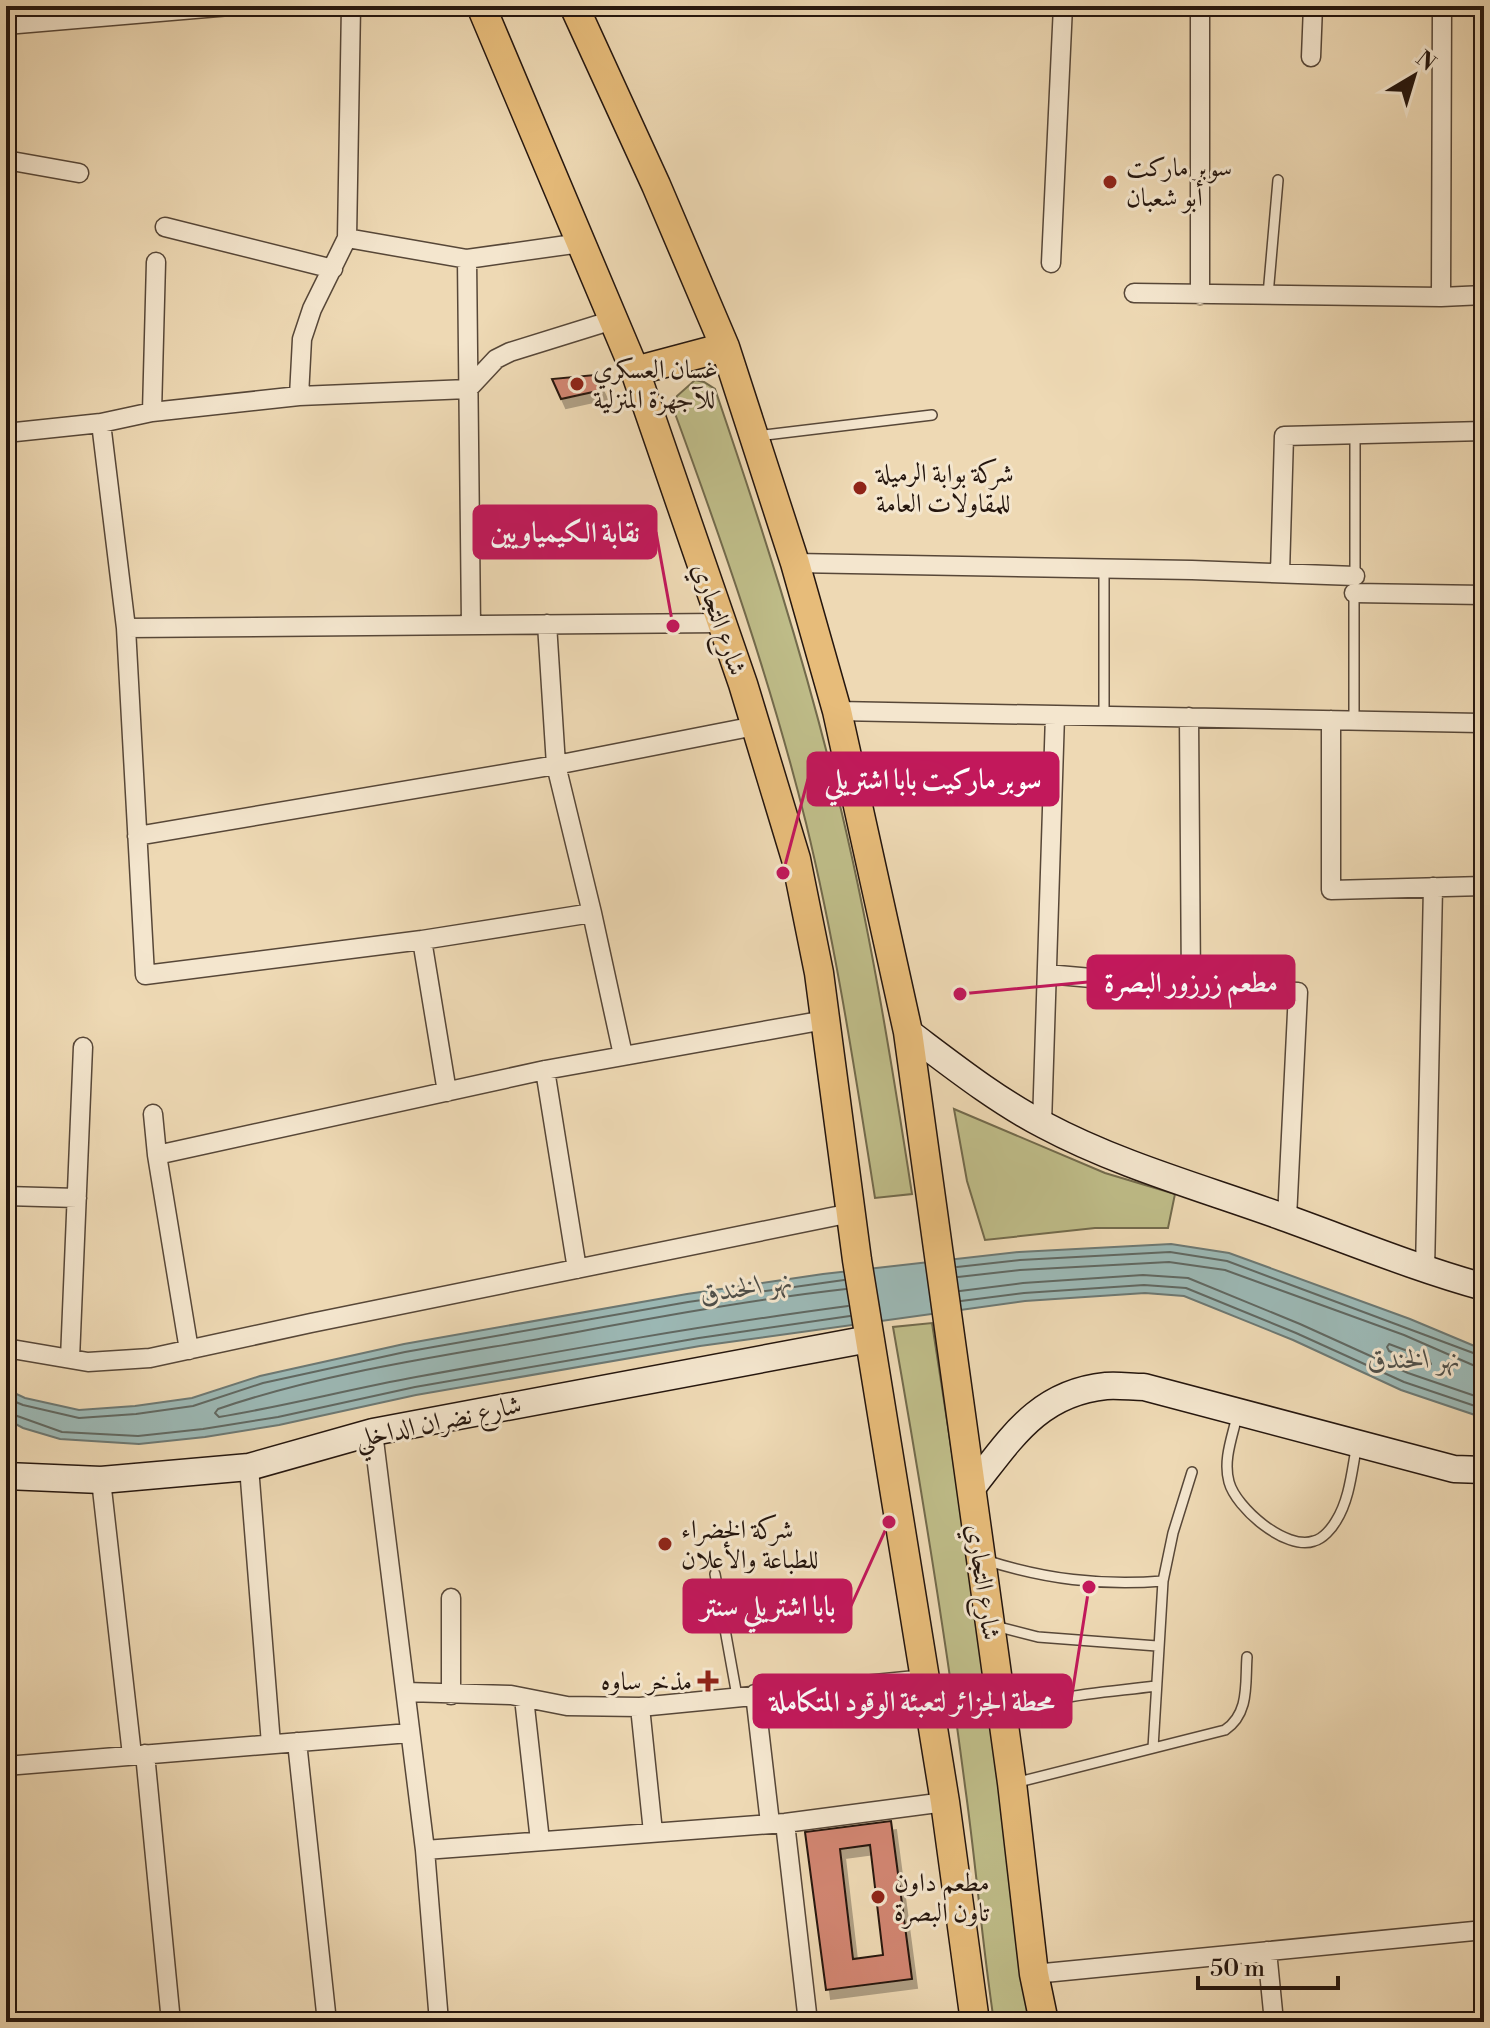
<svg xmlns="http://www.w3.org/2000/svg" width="1490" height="2028" viewBox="0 0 1490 2028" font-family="'Libre Bodoni',Amiri,serif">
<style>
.green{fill:#bfbd89;stroke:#726a4c;stroke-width:2}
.water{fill:#9cb9b6;stroke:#6c7873;stroke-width:2}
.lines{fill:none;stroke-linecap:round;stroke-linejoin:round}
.shore{stroke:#606862;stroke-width:2}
.building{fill:#d28672;stroke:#25160e;stroke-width:2;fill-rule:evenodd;filter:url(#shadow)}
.lane-casing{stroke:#574738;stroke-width:12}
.street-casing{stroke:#574738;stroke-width:21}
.secondary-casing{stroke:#25160e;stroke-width:29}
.primary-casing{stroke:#25160e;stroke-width:31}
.lane{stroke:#f4e6ce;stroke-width:9}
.street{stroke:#f4e6ce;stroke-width:18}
.secondary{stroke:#f4e6ce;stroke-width:26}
.primary{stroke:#e7bc7a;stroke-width:28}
.poi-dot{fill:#8f2418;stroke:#f4e6ce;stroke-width:3}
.labels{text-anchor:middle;stroke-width:6;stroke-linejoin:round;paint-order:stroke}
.poi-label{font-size:26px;fill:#25160e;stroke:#f4e6ce;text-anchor:start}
.street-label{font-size:26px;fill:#25160e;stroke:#f4e6ce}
.water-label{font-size:28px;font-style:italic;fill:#4f4f49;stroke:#f4e6ce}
.leader{fill:none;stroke:#c2185b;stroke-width:3}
.callout-dot{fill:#c2185b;stroke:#f4e6ce;stroke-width:3}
.callout{fill:#c2185b;stroke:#c2185b;stroke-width:3}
.callout-label{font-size:28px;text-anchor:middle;font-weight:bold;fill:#fff}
</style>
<defs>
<filter id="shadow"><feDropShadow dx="5" dy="9" stdDeviation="0" flood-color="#0004"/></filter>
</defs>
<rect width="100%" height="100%" fill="#eed9b4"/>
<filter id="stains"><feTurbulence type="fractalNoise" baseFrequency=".0025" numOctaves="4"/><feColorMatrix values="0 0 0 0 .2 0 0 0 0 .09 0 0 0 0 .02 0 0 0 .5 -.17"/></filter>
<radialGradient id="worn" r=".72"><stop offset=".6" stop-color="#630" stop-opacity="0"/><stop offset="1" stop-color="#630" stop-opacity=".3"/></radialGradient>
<path class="green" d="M 695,380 L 704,382 L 715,389 C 760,521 803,654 836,789 C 869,922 891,1058 912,1194 L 875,1198 C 855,1072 836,946 806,823 C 771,682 723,544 673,408 L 677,396 Z
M 954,1109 L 1105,1173 L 1175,1194 L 1168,1228 L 1095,1228 L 985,1240 L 967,1181 Z
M 932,1323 L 988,1687 L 1034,2022 L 994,2022 C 982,1943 976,1864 965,1786 C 945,1632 920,1480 893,1327 Z"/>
<path class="water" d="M 1171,1244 L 1229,1253 L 1410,1319 L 1484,1350 L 1484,1418 L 1401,1390 L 1293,1340 L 1184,1296 L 1145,1293 L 1025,1301 L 700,1346 L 416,1395 L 279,1425 L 205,1437 L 139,1444 L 60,1439 L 23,1428 L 6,1419 L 6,1389 L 25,1398 L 79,1410 L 135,1406 L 192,1398 L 260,1376 L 404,1344 L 687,1294 L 823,1274 L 1019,1252 Z"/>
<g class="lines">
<path class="shore" d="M 957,1267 L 1020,1260 L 1170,1252 L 1227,1261 L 1484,1357
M 958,1277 L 1020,1270 L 1169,1262 L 1225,1270 L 1404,1335 L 1475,1366 L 1484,1367
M 846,1289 C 739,1301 633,1322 527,1341 C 423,1359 317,1375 218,1409 L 215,1413 L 219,1417 C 286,1406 350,1389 416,1377 C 560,1351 704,1325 848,1306
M 960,1291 L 1023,1283 L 1143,1275 L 1188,1278 L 1300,1324 L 1408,1373 L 1484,1399
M 961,1301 L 1024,1293 L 1144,1285 L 1186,1288 L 1296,1333 L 1404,1382 L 1484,1409
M 1389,1344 L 1429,1359 L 1431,1364 L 1426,1366 L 1389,1351 L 1387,1347 Z
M 6,1398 L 23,1405 L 79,1418 L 136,1414 L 193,1406 L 263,1383 L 405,1352 L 688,1302 L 844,1280
M 6,1412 L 62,1432 L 138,1436 L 203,1429 L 278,1417 L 415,1387 L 699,1338 L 850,1316"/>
</g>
<path class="building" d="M 595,375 L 602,390 L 561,399 L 552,379 Z
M 891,1821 L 912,1979 L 826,1990 L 805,1832 ZM 870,1845 L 883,1955 L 853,1959 L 840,1849 Z"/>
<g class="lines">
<g class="lane-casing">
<path id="lane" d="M 1268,295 L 1278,180
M 757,436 L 932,415
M 1355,577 L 1355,434
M 1104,716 L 1104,568
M 1354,720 L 1354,592
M 1480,723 L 1484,567
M 1237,1416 C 1232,1438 1223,1460 1229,1482 C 1236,1508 1286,1551 1314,1541 C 1323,1539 1332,1528 1336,1521 C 1350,1499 1352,1469 1357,1444
M 985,1560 C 1045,1579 1100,1586 1163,1581
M 715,1574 L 737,1696
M 995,1626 L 1038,1637 L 1157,1646
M 1009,1719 C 1038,1694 1116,1692 1155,1686
M 1153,1748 L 1163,1581 L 1173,1533 L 1192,1472
M 1015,1783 L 1225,1730 C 1250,1713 1245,1683 1247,1657"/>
</g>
<g class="street-casing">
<path id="street" d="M 6,25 L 230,6
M 1311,57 L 1313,6
M 6,160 L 79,173
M 165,227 L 333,269
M 347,238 L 467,259 L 581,243
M 467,259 L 471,625
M 1051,263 L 1063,6
M 1134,293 L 1441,297 L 1484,295
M 1200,295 L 1200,6
M 1441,297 L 1442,6
M 299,396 L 302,339 L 312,309 L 347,238 L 351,6
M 152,412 L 156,262
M 101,423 L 126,628 L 145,975 L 422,940 L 592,913
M 6,433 L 101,423 L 152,412 L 299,396 L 468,389 L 496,359 L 510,352 L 613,320
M 795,563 L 1192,570 L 1355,576
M 1280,573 L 1284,436 L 1484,431
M 1354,593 L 1484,595
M 547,624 L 556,765 L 592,913 L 623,1055
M 126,628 L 722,623
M 837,711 L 1480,723
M 1189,717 L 1191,987
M 1331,720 L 1331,890 L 1484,886
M 137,836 L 556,765 L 755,726
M 422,940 L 447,1092
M 1047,974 L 1191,987 L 1298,992 L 1287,1218
M 545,1070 L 577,1269
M 153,1114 L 157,1155 L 189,1350
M 1042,1124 L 1055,715
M 157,1155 L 545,1070 L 825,1020
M 6,1196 L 77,1198
M 1425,1271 L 1433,887
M 6,1348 L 88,1362 L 150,1358 L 311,1323 L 851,1213
M 70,1359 L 83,1047
M 373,1432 L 425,1850 L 439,2022
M 249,1467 L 271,1744
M 101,1480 L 132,1755
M 406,1692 L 511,1695 L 567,1706 L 640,1707 L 926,1679
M 755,1694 L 770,1823
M 451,1695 L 451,1598
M 524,1698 L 540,1841
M 640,1707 L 653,1832
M 297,1742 L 327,2022
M 145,1754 L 171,2022
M 6,1766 L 409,1733
M 785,1823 L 808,2022
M 425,1850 L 785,1823 L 945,1802
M 1267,1951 L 1274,2022
M 1034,1974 L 1484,1930"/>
</g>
<g class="secondary-casing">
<path id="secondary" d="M 908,1032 C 952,1065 996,1100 1044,1125 C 1119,1165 1203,1188 1283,1217 C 1350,1241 1415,1268 1484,1287
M 6,1476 L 101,1480 L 249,1467 L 373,1432 L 869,1339
M 971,1489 C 1010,1440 1037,1393 1106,1386 C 1119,1385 1132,1387 1144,1387 L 1454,1469 L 1484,1470"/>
</g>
<g class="primary-casing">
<path id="primary" d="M 481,6 L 635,371 L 743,684 L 796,859 L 819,973 L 857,1260 L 945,1802 L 975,2022
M 574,6 L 656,185 L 725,347 L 795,563 L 837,711 L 908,1032 L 1012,1783 L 1034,1974 L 1044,2022
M 635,371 L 725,347"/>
</g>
<use href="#lane" class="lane"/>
<use href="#street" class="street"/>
<use href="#secondary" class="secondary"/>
<use href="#primary" class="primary"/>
</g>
<g class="poi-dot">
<circle cx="1110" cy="182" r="8"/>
<circle cx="577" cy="384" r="8"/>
<circle cx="860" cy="488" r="8"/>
<circle cx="665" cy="1544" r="8"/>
<path d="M704 1669h8v8h8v8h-8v8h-8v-8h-8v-8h8z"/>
<circle cx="878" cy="1897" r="8"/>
</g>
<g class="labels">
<g class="poi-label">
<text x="1126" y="176">سوبر ماركت<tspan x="1126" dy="30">أبو شعبان</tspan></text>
<text x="593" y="378">غسان العسكري<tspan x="593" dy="30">للآجهزة المنزلية</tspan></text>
<text x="876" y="482">شركة بوابة الرميلة<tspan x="876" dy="30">للمقاولات العامة</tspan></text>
<text x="681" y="1538">شركة الخضراء<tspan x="681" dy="30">للطباعة والأعلان</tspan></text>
<text x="692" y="1690" text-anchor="end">مذخر ساوه</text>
<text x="894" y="1891">مطعم داون<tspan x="894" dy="30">تاون البصرة</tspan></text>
</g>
<g class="street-label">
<text transform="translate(720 619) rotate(71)" y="9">شارع التجاري</text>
<text transform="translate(438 1421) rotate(-12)" y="9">شارع نضران الداخلي</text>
<text transform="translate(984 1582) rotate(82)" y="9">شارع التجاري</text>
</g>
<g class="water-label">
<text transform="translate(746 1286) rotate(-9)" y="10">نهر الخندق</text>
<text x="1414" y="1368">نهر الخندق</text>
</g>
</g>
<path class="leader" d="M673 626L656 532M783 873L808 779M960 994L1088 982M889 1522L851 1606M1089 1587L1071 1701"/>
<g class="callout-dot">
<circle cx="673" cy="626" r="8"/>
<circle cx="783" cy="873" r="8"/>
<circle cx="960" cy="994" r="8"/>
<circle cx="889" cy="1522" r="8"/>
<circle cx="1089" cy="1587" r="8"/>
</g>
<g class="callout">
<rect x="474" y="506" width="182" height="52" rx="8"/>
<rect x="808" y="753" width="250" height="52" rx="8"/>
<rect x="1088" y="956" width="206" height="52" rx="8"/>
<rect x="684" y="1580" width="167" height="52" rx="8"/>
<rect x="754" y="1675" width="317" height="52" rx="8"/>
</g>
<g class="callout-label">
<text x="565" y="542">نقابة الكيمياويين</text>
<text x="933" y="789">سوبر ماركيت بابا اشتريلي</text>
<text x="1191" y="992">مطعم زرزور البصرة</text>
<text x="768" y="1616">بابا اشتريلي سنتر</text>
<text x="912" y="1711">محطة الجزائر لتعبئة الوقود المتكاملة</text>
</g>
<rect width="1490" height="2028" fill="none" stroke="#eed9b4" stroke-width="32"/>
<rect x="8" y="8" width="1474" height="2012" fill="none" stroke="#25160e" stroke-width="4"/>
<rect x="16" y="16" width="1458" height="1996" fill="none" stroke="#25160e" stroke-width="2"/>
<g transform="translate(1414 76) rotate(38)" stroke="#f4e6ce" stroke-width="6" paint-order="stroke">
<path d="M0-6L14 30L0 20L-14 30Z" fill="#25160e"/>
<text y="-12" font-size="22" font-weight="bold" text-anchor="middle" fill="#25160e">N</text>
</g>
<path d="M1198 1976v12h140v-12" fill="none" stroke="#25160e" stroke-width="4"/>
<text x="1210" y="1976" font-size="24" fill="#25160e" stroke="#f4e6ce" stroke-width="6" paint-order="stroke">50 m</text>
<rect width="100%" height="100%" filter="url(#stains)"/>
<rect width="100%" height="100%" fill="url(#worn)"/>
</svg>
